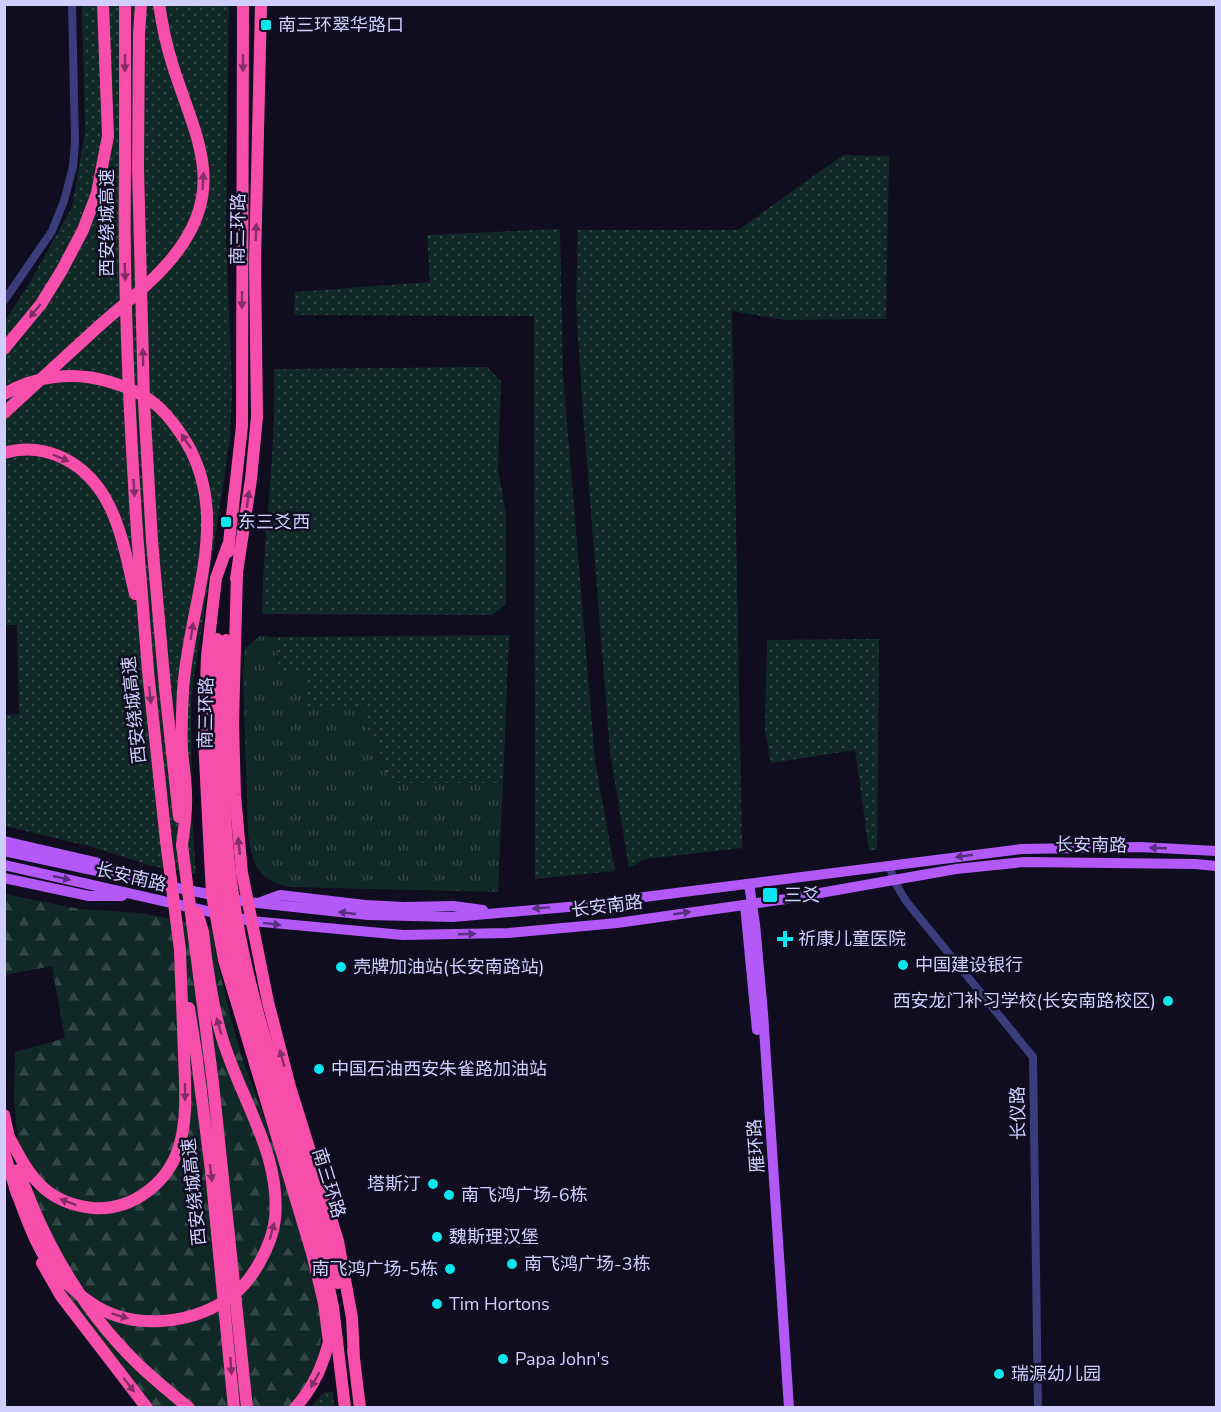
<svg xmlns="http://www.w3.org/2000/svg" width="1221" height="1412" viewBox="0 0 1221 1412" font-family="'Nunito Sans','Noto Sans SC',sans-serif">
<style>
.grass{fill:url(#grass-dots)}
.forest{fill:url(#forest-firs)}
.park{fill:url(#park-tufts)}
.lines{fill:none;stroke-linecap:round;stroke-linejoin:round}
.minor{stroke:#3a3c7c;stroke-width:8}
.major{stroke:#b259f8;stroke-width:10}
.highway{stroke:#f84eab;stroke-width:12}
.highway-bridge{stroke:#f84eab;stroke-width:12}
.oneway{fill:#842e65}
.oneway2{fill:#582f81}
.poi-dot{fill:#09e6ed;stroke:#0f0d1f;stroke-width:2}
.labels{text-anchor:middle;stroke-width:5;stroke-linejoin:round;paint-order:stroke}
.poi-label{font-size:18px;fill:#d0cefd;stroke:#0f0d1f;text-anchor:start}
.street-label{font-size:18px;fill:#d0cefd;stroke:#0f0d1f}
</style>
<defs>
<pattern id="grass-dots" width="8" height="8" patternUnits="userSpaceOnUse" patternTransform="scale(1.5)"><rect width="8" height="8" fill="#112926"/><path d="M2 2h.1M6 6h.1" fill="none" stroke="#334746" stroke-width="1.8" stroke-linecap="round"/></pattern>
<pattern id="forest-firs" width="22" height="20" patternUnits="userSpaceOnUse" patternTransform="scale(1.5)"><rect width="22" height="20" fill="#112926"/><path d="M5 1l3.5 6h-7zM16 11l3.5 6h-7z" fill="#334746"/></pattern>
<pattern id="park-tufts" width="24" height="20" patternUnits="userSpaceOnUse" patternTransform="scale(1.5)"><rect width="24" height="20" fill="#112926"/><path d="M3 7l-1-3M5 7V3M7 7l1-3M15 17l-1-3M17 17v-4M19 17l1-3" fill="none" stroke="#334746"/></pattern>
</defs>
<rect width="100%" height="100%" fill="#0f0d1f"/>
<path class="grass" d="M 82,5 L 229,5 L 226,232 L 232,392 L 230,438 L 191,699 L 192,815 L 196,874 L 152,866 L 92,847 L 5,826 L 5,715 L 19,714 L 17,625 L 4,625 L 4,323 L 30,282 L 72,207 L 85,132 Z
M 843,155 L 889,156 L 886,319 L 785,320 L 732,311 L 742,848 L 645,859 L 629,868 L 610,752 L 582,399 L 576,304 L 578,230 L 738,230 Z
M 560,229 L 563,374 L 595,761 L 615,871 L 535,879 L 534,316 L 294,315 L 295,292 L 430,282 L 427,235 Z
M 487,367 L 501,381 L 498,470 L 506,513 L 506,604 L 492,615 L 262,614 C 263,533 277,451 274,369 Z
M 509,635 L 503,783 L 388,783 L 384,760 L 364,725 L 304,709 L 277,671 L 278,637 Z
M 879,639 L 877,850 L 869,850 L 855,750 L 771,763 L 765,731 L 767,640 Z
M 324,1392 L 333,1392 L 334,1407 L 311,1407 Z"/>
<path class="forest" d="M 5,894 L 79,909 L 141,913 L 212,927 L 217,960 L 231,1019 L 242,1057 L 292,1194 L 318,1299 L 322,1322 L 319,1364 L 308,1386 L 289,1407 L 151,1407 L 66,1296 L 30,1191 L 42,1183 L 18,1144 L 14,1101 L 15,1052 L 65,1038 L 52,966 L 5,975 Z"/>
<path class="park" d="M 260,636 L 278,637 L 277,671 L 305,671 L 304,709 L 364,710 L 364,725 L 384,760 L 388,783 L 503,783 L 498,892 L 290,887 C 258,881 252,863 248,834 L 243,674 L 245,648 Z"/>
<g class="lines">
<path class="minor" d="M 4,301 L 52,231 L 64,201 L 73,167 L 75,142 L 72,4
M 890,867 L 894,881 L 906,901 L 1033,1057 L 1038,1408"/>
<path class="major" d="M 4,841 L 95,862 L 118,871
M 4,851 L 143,881 L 248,902 L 368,915 L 453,917 L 614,903 L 621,900 L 1022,849 L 1140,847 L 1216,851
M 4,865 L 251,921 L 403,935 L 508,933 L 617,923 L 786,899 L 956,869 L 1024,862 L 1195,864 L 1216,866
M 4,878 L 89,896 L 122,896
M 749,884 L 755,924 L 763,1013 L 789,1408
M 261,902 L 280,895 L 365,905 L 404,907 L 453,906 L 483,910
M 745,905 L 757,1030"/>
<path class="highway" d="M 138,168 L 139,35 L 141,4
M 125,172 L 125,4
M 99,326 C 124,304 152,283 173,257 C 230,187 194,135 172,63 C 166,44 162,24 159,4
M 4,349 L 41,304 L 62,270 L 83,230 L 97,193 L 108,136 L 103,4
M 4,394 C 37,375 75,371 110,382 C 144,392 161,404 181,434 C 236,514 188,604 183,691 C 182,710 181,731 182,750 C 183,765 186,780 186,795 C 187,812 184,829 182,845
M 4,453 C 24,447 44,449 63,458 C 115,483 123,543 135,594
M 137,532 L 148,671 L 166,841
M 152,541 L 165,688 L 179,817
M 228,545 L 216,578 L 207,656 L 204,740 L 212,895 L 224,960 L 312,1253 L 324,1303 L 329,1343
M 228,552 L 242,426 L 243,4
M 237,573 L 233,723 L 235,795 L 242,873 L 268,1002 L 290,1087 L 338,1241 L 352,1318 L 354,1358
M 236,579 L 251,479 L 257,417 L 255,262 L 261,4
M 189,1008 L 196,1052
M 4,1115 L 10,1142
M 8,1135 C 29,1175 44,1203 93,1208 C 132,1211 168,1183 179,1147 C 188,1118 185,1085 184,1055 C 183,1020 181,985 180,950
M 4,1152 L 17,1194
M 18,1170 L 32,1205
M 15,1188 C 24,1211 34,1242 48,1262 C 56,1274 75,1292 87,1300 C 127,1331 187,1326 228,1299 C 251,1284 272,1246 275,1219 C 281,1160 247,1109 228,1055 C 216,1024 211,991 206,958
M 314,1192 L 338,1283
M 321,1250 L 333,1307 L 345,1408
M 42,1263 L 61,1296 L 147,1408
M 353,1350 L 360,1408
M 295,1408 C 314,1387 323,1365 330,1338"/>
<path class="highway-bridge" d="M 138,168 L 144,402 L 152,541
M 125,172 C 123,292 129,412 137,532
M 4,413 L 99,326
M 217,639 C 214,707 209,776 217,844 C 223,897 232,950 245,1001 C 265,1085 295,1167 321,1250
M 226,640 C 220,746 221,852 244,956 C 261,1036 289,1114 314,1192
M 166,841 L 180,950
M 182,845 L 213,1083 L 247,1408
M 197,912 L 203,932 L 206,958
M 196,1052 L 211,1171 L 234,1408
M 32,1205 C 57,1264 90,1317 136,1362 C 152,1378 171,1393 189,1408"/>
</g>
<defs><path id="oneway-solid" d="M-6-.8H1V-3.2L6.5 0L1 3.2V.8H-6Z" transform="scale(1.5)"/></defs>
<g class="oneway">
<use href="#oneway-solid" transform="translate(125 63) rotate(90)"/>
<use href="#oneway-solid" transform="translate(243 63) rotate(90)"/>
<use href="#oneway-solid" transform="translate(203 181) rotate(-87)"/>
<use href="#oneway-solid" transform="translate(256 232) rotate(-88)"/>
<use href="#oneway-solid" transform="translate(125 272) rotate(88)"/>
<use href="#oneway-solid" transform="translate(242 300) rotate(90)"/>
<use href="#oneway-solid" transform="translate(35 311) rotate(129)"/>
<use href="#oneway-solid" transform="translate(143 357) rotate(-91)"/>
<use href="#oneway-solid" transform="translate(186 441) rotate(-124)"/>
<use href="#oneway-solid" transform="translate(61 458) rotate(23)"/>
<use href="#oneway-solid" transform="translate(134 488) rotate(86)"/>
<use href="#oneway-solid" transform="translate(248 499) rotate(-82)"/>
<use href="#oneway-solid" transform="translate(192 631) rotate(-81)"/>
<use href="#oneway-solid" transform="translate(150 695) rotate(84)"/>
<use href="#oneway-solid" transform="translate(239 846) rotate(-96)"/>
<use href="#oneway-solid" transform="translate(219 1026) rotate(-106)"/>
<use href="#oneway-solid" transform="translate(282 1058) rotate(-105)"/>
<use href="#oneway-solid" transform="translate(185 1092) rotate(90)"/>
<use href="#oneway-solid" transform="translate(211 1173) rotate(83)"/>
<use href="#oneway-solid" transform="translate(68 1202) rotate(-159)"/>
<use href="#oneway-solid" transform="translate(272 1231) rotate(-75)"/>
<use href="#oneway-solid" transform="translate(120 1316) rotate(17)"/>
<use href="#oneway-solid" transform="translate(231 1366) rotate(86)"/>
<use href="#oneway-solid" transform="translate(315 1380) rotate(119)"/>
<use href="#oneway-solid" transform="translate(129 1385) rotate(52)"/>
</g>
<g class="oneway2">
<use href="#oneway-solid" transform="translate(1158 848) rotate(-178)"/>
<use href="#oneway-solid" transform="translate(964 856) rotate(172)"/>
<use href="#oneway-solid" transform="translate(62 878) rotate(13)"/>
<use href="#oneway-solid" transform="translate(541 908) rotate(176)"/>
<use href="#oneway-solid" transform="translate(347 913) rotate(-174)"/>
<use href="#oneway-solid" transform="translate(682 913) rotate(-9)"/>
<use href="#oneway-solid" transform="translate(272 924) rotate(7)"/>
<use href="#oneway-solid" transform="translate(467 934) rotate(-2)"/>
</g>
<g class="poi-dot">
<rect x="260" y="19" width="12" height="12" rx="3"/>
<rect x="220" y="516" width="12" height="12" rx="3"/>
<rect x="762" y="887" width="16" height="16" rx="3"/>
<path d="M782 930h6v6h6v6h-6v6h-6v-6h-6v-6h6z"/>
<circle cx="903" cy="965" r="6"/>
<circle cx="341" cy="967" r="6"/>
<circle cx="1168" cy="1001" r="6"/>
<circle cx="319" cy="1069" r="6"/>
<circle cx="433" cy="1184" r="6"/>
<circle cx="449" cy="1195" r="6"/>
<circle cx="437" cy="1237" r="6"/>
<circle cx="512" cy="1264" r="6"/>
<circle cx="450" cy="1269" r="6"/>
<circle cx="437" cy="1304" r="6"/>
<circle cx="503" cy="1359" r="6"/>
<circle cx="999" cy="1374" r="6"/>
</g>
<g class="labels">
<g class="poi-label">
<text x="278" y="31">南三环翠华路口</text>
<text x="238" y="528">东三爻西</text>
<text x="784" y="901">三爻</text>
<text x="798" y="945">祈康儿童医院</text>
<text x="915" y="971">中国建设银行</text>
<text x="353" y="973">壳牌加油站(长安南路站)</text>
<text x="1156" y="1007" text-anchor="end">西安龙门补习学校(长安南路校区)</text>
<text x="331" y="1075">中国石油西安朱雀路加油站</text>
<text x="421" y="1190" text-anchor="end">塔斯汀</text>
<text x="461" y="1201">南飞鸿广场-6栋</text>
<text x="449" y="1243">魏斯理汉堡</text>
<text x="524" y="1270">南飞鸿广场-3栋</text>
<text x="438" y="1275" text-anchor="end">南飞鸿广场-5栋</text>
<text x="449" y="1310">Tim Hortons</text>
<text x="515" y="1365">Papa John's</text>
<text x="1011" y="1380">瑞源幼儿园</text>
</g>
<g class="street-label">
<text transform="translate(107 223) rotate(-90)" y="6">西安绕城高速</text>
<text transform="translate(238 229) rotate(-89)" y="6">南三环路</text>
<text transform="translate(134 710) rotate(-96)" y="6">西安绕城高速</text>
<text transform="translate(206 713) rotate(-89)" y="6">南三环路</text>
<text transform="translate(1091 845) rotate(1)" y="6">长安南路</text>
<text transform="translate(131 877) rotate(13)" y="6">长安南路</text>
<text transform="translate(607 906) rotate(-7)" y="6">长安南路</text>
<text transform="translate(1018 1113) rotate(-91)" y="6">长仪路</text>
<text transform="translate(756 1146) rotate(-94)" y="6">雁环路</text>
<text transform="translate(329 1183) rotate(73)" y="6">南三环路</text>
<text transform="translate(194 1192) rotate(-96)" y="6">西安绕城高速</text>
</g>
</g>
<rect width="1221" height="1412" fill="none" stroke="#d0cefd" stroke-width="12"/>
</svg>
